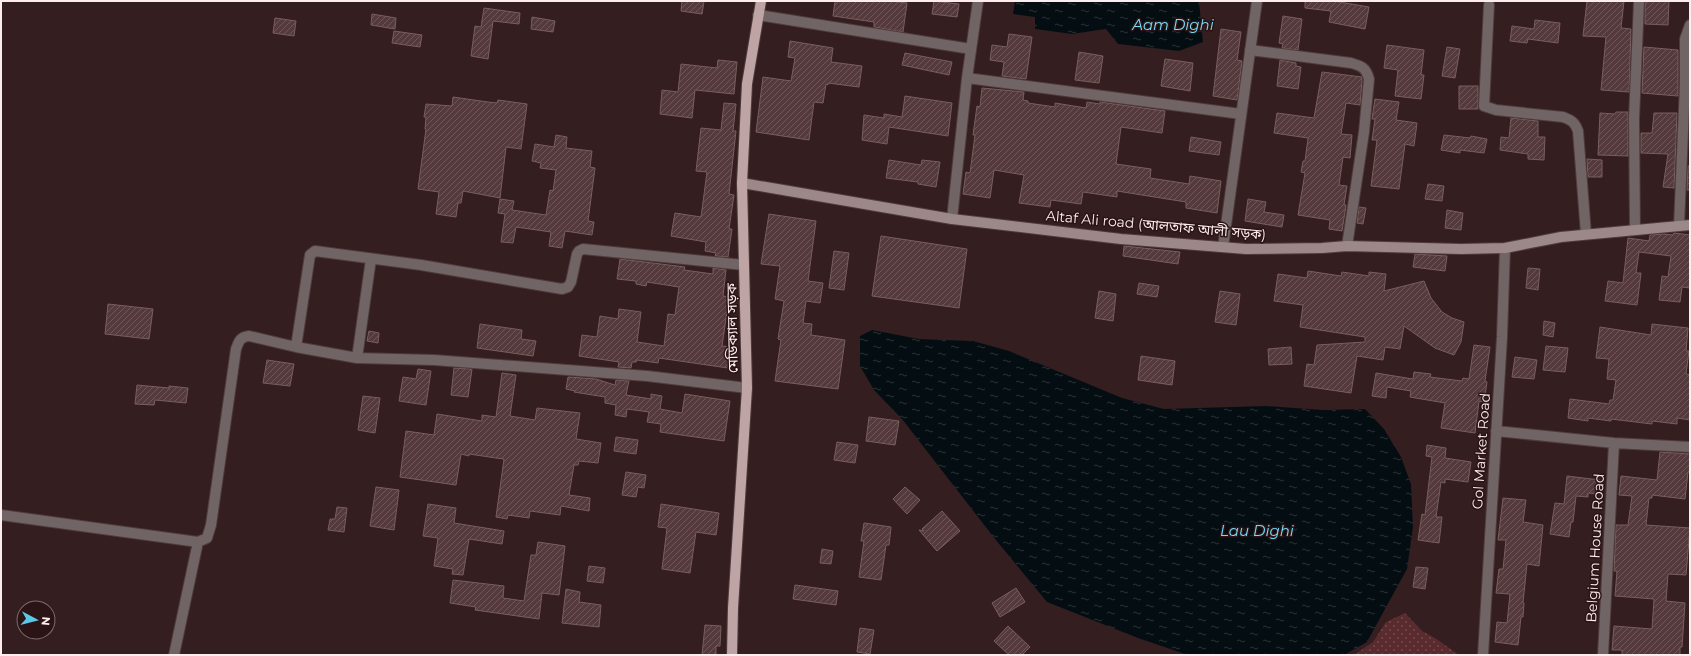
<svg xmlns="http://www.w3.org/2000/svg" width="1691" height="656" viewBox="0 0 1691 656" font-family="Montserrat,'Noto Sans Bengali',sans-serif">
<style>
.park{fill:url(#park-dots)}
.water{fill:url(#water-ripples)}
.building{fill:url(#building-hatch);stroke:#795e5f}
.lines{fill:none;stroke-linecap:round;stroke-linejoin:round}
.street-casing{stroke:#503b3c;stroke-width:12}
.secondary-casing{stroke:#503b3c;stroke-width:12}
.primary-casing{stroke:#503b3c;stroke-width:12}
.street{stroke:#716465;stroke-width:10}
.secondary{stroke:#9c8889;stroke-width:10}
.primary{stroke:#bea4a5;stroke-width:10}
.labels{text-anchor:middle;stroke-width:3;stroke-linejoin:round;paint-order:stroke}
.street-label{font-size:14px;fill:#feedee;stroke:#2a1416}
.water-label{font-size:15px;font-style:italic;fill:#76dcfa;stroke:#2a1416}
</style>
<defs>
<pattern id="park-dots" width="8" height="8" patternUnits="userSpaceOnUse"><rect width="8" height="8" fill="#592b2f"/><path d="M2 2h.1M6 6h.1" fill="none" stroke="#724a4d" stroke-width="1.8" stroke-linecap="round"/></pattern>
<pattern id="water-ripples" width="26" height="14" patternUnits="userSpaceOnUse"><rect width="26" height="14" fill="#040e12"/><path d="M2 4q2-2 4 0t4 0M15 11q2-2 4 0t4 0" fill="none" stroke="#2a3135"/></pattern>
<pattern id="building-hatch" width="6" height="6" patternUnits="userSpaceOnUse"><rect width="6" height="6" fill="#543a3c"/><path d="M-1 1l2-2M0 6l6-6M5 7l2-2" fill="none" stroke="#6e5758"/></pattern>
</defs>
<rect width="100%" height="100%" fill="#341e1f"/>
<path class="park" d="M 1405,613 L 1422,631 L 1435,638 L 1459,655 L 1354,655 L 1373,642 L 1386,622 Z"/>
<path class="water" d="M 1015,1 L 1199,1 L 1203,42 L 1179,51 L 1118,44 L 1106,29 L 1072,34 L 1035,29 L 1035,17 L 1013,14 Z
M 872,330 L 919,339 L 973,341 L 1009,351 L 1122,398 L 1164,409 L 1265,406 L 1323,410 L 1365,409 L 1384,429 L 1401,457 L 1411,484 L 1413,527 L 1407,569 L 1367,642 L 1344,655 L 1188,655 L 1138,638 L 1047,602 L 995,539 L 902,419 L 874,390 L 860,366 L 860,336 Z"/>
<path class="building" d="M 682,1 L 704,1 L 702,14 L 681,11 Z
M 835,1 L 890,1 L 907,3 L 903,32 L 874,27 L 874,22 L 833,16 Z
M 934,1 L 959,4 L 957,17 L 932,14 Z
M 1305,1 L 1334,1 L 1369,7 L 1365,29 L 1329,22 L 1331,11 L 1305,8 Z
M 1587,1 L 1624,1 L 1621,28 L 1631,29 L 1629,92 L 1601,90 L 1606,37 L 1583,36 Z
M 1645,1 L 1669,1 L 1668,25 L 1645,24 Z
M 484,8 L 520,13 L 519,24 L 493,21 L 488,59 L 471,56 L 475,26 L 481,27 Z
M 372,14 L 396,18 L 395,29 L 371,25 Z
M 1283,16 L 1302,19 L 1298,50 L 1282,48 L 1283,44 L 1279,43 Z
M 532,17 L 555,21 L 553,32 L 531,29 Z
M 275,18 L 296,21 L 294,36 L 273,33 Z
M 1535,20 L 1560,23 L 1558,43 L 1528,39 L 1527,43 L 1510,41 L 1512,26 L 1534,29 Z
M 1221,29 L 1241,32 L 1237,60 L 1242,61 L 1237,100 L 1213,96 Z
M 394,31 L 422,35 L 420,47 L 392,43 Z
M 1009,34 L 1032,37 L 1026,79 L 1002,76 L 1004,62 L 990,60 L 992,45 L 1007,47 Z
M 790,41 L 833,48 L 831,62 L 862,66 L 859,87 L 828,83 L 828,85 L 826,84 L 823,103 L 814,102 L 809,140 L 756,132 L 763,77 L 791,81 L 795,58 L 788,57 Z
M 1387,45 L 1424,50 L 1421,75 L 1424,75 L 1421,99 L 1395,96 L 1398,70 L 1384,68 Z
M 1447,47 L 1460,49 L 1455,78 L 1442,76 Z
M 1644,47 L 1678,50 L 1678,96 L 1642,93 Z
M 1079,52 L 1103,56 L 1099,83 L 1075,80 Z
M 905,53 L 952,62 L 949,75 L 902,65 Z
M 1165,59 L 1193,63 L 1190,91 L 1161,86 Z
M 718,60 L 737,62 L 734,94 L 695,90 L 692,118 L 660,114 L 662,90 L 678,92 L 681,64 L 717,68 Z
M 1280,60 L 1296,63 L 1296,66 L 1301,67 L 1298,89 L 1277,86 Z
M 1322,72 L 1362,77 L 1362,80 L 1360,105 L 1346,103 L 1341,134 L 1352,135 L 1350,158 L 1343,157 L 1339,185 L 1347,186 L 1344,205 L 1346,205 L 1342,231 L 1329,229 L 1330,220 L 1298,215 L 1305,173 L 1301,172 L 1303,161 L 1305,161 L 1308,138 L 1274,133 L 1277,113 L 1314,118 Z
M 1459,86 L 1478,86 L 1478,109 L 1459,109 Z
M 982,88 L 1024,92 L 1023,100 L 1028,101 L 1028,103 L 1055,107 L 1055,103 L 1086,108 L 1087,102 L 1100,104 L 1100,102 L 1165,111 L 1162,133 L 1121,127 L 1116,164 L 1151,169 L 1150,178 L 1189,184 L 1190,176 L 1221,181 L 1217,213 L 1186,208 L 1186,202 L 1117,191 L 1117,197 L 1083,192 L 1081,204 L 1051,200 L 1050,207 L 1019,203 L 1024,175 L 994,170 L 990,198 L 963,194 L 966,172 L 970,173 L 975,135 L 973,135 L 977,106 L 980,107 Z
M 905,96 L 952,103 L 948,136 L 889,127 L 887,144 L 862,140 L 864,115 L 884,118 L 884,114 L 902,117 Z
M 453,97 L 488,102 L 497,103 L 498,100 L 527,104 L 521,149 L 506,147 L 500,198 L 463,191 L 461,203 L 458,203 L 456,217 L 436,214 L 439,192 L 418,189 L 426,129 L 425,129 L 426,117 L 424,117 L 426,104 L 452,106 Z
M 1375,99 L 1399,102 L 1396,120 L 1417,123 L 1414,146 L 1405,144 L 1399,189 L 1371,186 L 1377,140 L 1372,140 L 1375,119 L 1372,119 Z
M 724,103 L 736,104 L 733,131 L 736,131 L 729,194 L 734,195 L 729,229 L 732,229 L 728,257 L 715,256 L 716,253 L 705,251 L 706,242 L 671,236 L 675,213 L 701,217 L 707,172 L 696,171 L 701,128 L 721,130 Z
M 1616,112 L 1628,112 L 1628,156 L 1598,155 L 1600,113 L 1615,114 Z
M 1654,113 L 1677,113 L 1674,188 L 1663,187 L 1668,154 L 1641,153 L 1641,133 L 1652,133 Z
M 1511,118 L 1538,121 L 1538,137 L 1545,137 L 1544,160 L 1528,159 L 1528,154 L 1500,150 L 1501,137 L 1509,138 Z
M 556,135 L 567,137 L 566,148 L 592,151 L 590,167 L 595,168 L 588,221 L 594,222 L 592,235 L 565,231 L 562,248 L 549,246 L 551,232 L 516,227 L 513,243 L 501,242 L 505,214 L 498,213 L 500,199 L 514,201 L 512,210 L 546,215 L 550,190 L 553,191 L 556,170 L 540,168 L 541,163 L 532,161 L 535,144 L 554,147 Z
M 1444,135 L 1470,138 L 1471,136 L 1487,139 L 1484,153 L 1460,150 L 1460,153 L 1441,150 Z
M 1191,137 L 1221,142 L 1219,155 L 1189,151 Z
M 1587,159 L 1602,160 L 1602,177 L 1588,177 Z
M 889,160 L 921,165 L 922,160 L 940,162 L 936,187 L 918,184 L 918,182 L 886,178 Z
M 1688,166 L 1690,166 L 1690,190 L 1687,190 Z
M 1428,184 L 1444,186 L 1442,201 L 1425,199 Z
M 1248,199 L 1266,202 L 1264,212 L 1284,215 L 1282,227 L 1245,221 Z
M 1359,207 L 1366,208 L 1363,224 L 1357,223 Z
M 1447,210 L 1463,213 L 1461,230 L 1445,228 Z
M 769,214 L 816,221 L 808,281 L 823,283 L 820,303 L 806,301 L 803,323 L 812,324 L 811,335 L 845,340 L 838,389 L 775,381 L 781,340 L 778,339 L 784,301 L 775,299 L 780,266 L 761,264 Z
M 1674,233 L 1690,235 L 1690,288 L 1682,287 L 1680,302 L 1659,300 L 1662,276 L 1668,277 L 1671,256 L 1639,252 L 1636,273 L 1641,273 L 1637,305 L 1605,301 L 1608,281 L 1623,283 L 1628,238 L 1649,241 L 1650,235 L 1664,234 L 1673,235 Z
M 881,236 L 967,249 L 959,308 L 872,296 Z
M 1124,246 L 1180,252 L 1178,264 L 1123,256 Z
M 834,251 L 849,253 L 844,290 L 829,288 Z
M 1415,254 L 1447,256 L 1445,271 L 1413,267 Z
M 620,259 L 685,267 L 684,270 L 713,274 L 713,268 L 726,270 L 723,296 L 729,297 L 722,346 L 731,347 L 728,368 L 659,358 L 658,363 L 637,360 L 636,362 L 632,362 L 631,368 L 618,367 L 619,362 L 579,356 L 582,335 L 597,337 L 600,316 L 618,319 L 619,309 L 641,312 L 637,342 L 664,346 L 668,314 L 675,315 L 679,287 L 647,282 L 646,286 L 636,284 L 636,281 L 617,279 Z
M 1528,268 L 1540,269 L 1538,290 L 1526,288 Z
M 1308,271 L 1341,276 L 1342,272 L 1369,276 L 1369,272 L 1386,274 L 1384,291 L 1424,281 L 1431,298 L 1442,312 L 1452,318 L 1464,322 L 1461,342 L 1454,355 L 1435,348 L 1404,326 L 1400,349 L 1385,347 L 1383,360 L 1357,356 L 1351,393 L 1304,386 L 1307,364 L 1314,365 L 1317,345 L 1365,342 L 1365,337 L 1300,327 L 1303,305 L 1274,301 L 1278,274 L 1307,278 Z
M 1139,283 L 1159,286 L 1157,297 L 1137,294 Z
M 1099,291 L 1116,294 L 1113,321 L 1095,318 Z
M 1220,291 L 1240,294 L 1236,325 L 1215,322 Z
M 108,304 L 153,309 L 149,339 L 105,334 Z
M 1544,321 L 1555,323 L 1553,337 L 1543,335 Z
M 480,324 L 522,330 L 521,339 L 536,341 L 533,356 L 477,348 Z
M 1652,324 L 1688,328 L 1686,351 L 1689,351 L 1686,374 L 1690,375 L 1690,420 L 1677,418 L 1677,424 L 1652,421 L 1652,424 L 1611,419 L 1611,421 L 1588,418 L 1588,421 L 1568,418 L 1570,399 L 1609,404 L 1610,400 L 1613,400 L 1616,380 L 1607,379 L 1609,359 L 1596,358 L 1600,327 L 1651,335 Z
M 369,331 L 379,333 L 378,343 L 367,341 Z
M 1474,345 L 1490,347 L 1485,381 L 1487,382 L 1484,402 L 1479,401 L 1475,433 L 1441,428 L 1445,403 L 1410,397 L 1411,391 L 1387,387 L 1386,398 L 1372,396 L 1376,373 L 1413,379 L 1414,372 L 1431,374 L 1430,377 L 1462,381 L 1463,378 L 1469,379 Z
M 1546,346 L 1568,348 L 1565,372 L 1543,370 Z
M 1291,347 L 1292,364 L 1269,365 L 1268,349 Z
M 1141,356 L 1175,361 L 1172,385 L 1138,380 Z
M 1515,357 L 1537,360 L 1534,379 L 1512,377 Z
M 267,360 L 294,364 L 290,386 L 263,383 Z
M 454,368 L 472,369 L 468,397 L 451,395 Z
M 418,369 L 431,371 L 426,405 L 399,401 L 403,377 L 416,379 Z
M 502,373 L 516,375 L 510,416 L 535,420 L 537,408 L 580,413 L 576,439 L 601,443 L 598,463 L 579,461 L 578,465 L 574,465 L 569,495 L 590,498 L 589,511 L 561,506 L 560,515 L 530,511 L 529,518 L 508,515 L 507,519 L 496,517 L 504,459 L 496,458 L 469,454 L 469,456 L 461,454 L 456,485 L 400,477 L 406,431 L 434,435 L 437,414 L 482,421 L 482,415 L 496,417 Z
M 568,377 L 596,379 L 615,385 L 616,380 L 629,381 L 626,395 L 651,399 L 651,394 L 662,396 L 660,409 L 682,413 L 685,394 L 730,401 L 724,441 L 660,432 L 661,424 L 647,422 L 649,412 L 627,409 L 626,417 L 615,415 L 616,405 L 605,403 L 605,397 L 574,392 L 575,391 L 566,389 Z
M 137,385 L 169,388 L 169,386 L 188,388 L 186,403 L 155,400 L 154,405 L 135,404 Z
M 363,396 L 380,398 L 375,433 L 358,430 Z
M 869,417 L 899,421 L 895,445 L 866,441 Z
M 616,437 L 638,440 L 636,454 L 614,451 Z
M 837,442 L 858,445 L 855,463 L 834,460 Z
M 1427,445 L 1446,448 L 1445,458 L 1471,462 L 1468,482 L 1445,479 L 1445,483 L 1441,482 L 1436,517 L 1442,517 L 1439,543 L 1418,540 L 1422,514 L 1425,515 L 1432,457 L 1426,456 Z
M 1660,452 L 1690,454 L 1690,472 L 1688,472 L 1685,499 L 1652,495 L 1652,498 L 1649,498 L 1646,525 L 1690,528 L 1686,575 L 1668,574 L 1666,601 L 1685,603 L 1682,647 L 1680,647 L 1680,655 L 1622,655 L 1622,650 L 1612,650 L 1614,626 L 1652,629 L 1654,599 L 1615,596 L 1617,571 L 1614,571 L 1616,525 L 1628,525 L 1632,496 L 1619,495 L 1621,476 L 1657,480 Z
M 626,472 L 646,475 L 644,488 L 638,487 L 636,497 L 622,495 Z
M 1567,476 L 1600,480 L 1598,494 L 1588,493 L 1588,497 L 1576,496 L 1573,522 L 1571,522 L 1569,537 L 1550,534 L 1555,503 L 1564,504 Z
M 376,487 L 399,490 L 394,530 L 370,526 Z
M 905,487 L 920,500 L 907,514 L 893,499 Z
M 1503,498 L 1526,500 L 1523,522 L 1543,525 L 1539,566 L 1527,564 L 1523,603 L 1524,603 L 1523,617 L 1521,617 L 1518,645 L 1495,642 L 1497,622 L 1507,623 L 1510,594 L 1496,593 L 1499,569 L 1503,569 L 1506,540 L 1498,540 Z
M 428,504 L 456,508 L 454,523 L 504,531 L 502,544 L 469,539 L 463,575 L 452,574 L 453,569 L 434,566 L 438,538 L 423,536 Z
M 661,504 L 719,513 L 716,535 L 696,532 L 690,573 L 662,569 L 667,528 L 658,527 Z
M 337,507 L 347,508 L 344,532 L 328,530 L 330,519 L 335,519 Z
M 942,511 L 960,531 L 937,551 L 919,530 L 924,531 L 922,529 Z
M 864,523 L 891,527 L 889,545 L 886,545 L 881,580 L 859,577 L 864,541 L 861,541 Z
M 538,542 L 565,546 L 559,595 L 542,593 L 539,619 L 475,610 L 476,607 L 450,603 L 453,580 L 504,586 L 503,598 L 524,601 L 531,555 L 536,555 Z
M 822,549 L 833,551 L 831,564 L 820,563 Z
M 589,566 L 605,568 L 603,583 L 587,581 Z
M 1416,567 L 1428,568 L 1425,589 L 1413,587 Z
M 795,585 L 838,591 L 836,605 L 793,599 Z
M 1016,588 L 1025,602 L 1000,617 L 992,603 Z
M 566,589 L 580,592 L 579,602 L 601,605 L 599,627 L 562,623 Z
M 705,625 L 721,626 L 720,646 L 716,646 L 716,655 L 702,655 Z
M 1008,626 L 1030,647 L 1022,655 L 1009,655 L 994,641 Z
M 860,628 L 874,630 L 870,654 L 857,652 Z"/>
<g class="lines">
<g class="street-casing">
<path id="street" d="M 1489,5 L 1484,106 L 1496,110 L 1563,117 C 1571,120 1575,122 1578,131 L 1586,234
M 758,15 L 971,49
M 1250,50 L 1351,63 C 1362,66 1366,68 1369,79 L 1364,132 L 1347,246
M 967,78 L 1241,114
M 952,219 L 967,78 L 978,1
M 1679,226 L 1685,84 L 1685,39 L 1690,25
M 1635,230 L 1634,119 L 1639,1
M 1223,247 L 1257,1
M 296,347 L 310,255 L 315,251 L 421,265 L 562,289 L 568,287 L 571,282 L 577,254 L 579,251 L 583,249 L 744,265
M 357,358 L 371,259
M 1496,431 L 1614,443 L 1690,447
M 1,515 L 198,542 L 207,538 L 211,525 L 236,349 C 239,341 240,337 249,336 L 296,347 L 357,358 L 434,360 L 647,376 L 747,388
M 174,655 L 198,542
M 1483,655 L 1502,337 L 1505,248
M 1603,655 L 1614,443"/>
</g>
<g class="secondary-casing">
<path id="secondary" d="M 742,183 L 952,219 L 1121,239 L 1246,249 L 1322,248 L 1347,246 L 1461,249 L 1505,248 L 1561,237 L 1690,225"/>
</g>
<g class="primary-casing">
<path id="primary" d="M 732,655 L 733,608 L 747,388 L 742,183 L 747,84 L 761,1"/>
</g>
<use href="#street" class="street"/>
<use href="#secondary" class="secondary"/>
<use href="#primary" class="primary"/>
</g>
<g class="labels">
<g class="street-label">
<text transform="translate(1156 225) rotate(5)" y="5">Altaf Ali road (আলতাফ আলী সড়ক)</text>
<text transform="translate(732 328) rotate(-91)" y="5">মেডিক্যাল সড়ক</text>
<text transform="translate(1481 451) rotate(-86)" y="5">Gol Market Road</text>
<text transform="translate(1595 548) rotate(-87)" y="5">Belgium House Road</text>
</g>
<g class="water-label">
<text x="1173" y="30">Aam Dighi</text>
<text x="1257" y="536">Lau Dighi</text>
</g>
</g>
<rect width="1691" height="656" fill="none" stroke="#feedee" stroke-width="4"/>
<g transform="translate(36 620) rotate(97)"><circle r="19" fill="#2a1416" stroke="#7f6b6c"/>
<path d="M0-3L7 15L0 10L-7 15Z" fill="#5bc8e7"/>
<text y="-6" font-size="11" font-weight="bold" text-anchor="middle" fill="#feedee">N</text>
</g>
</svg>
